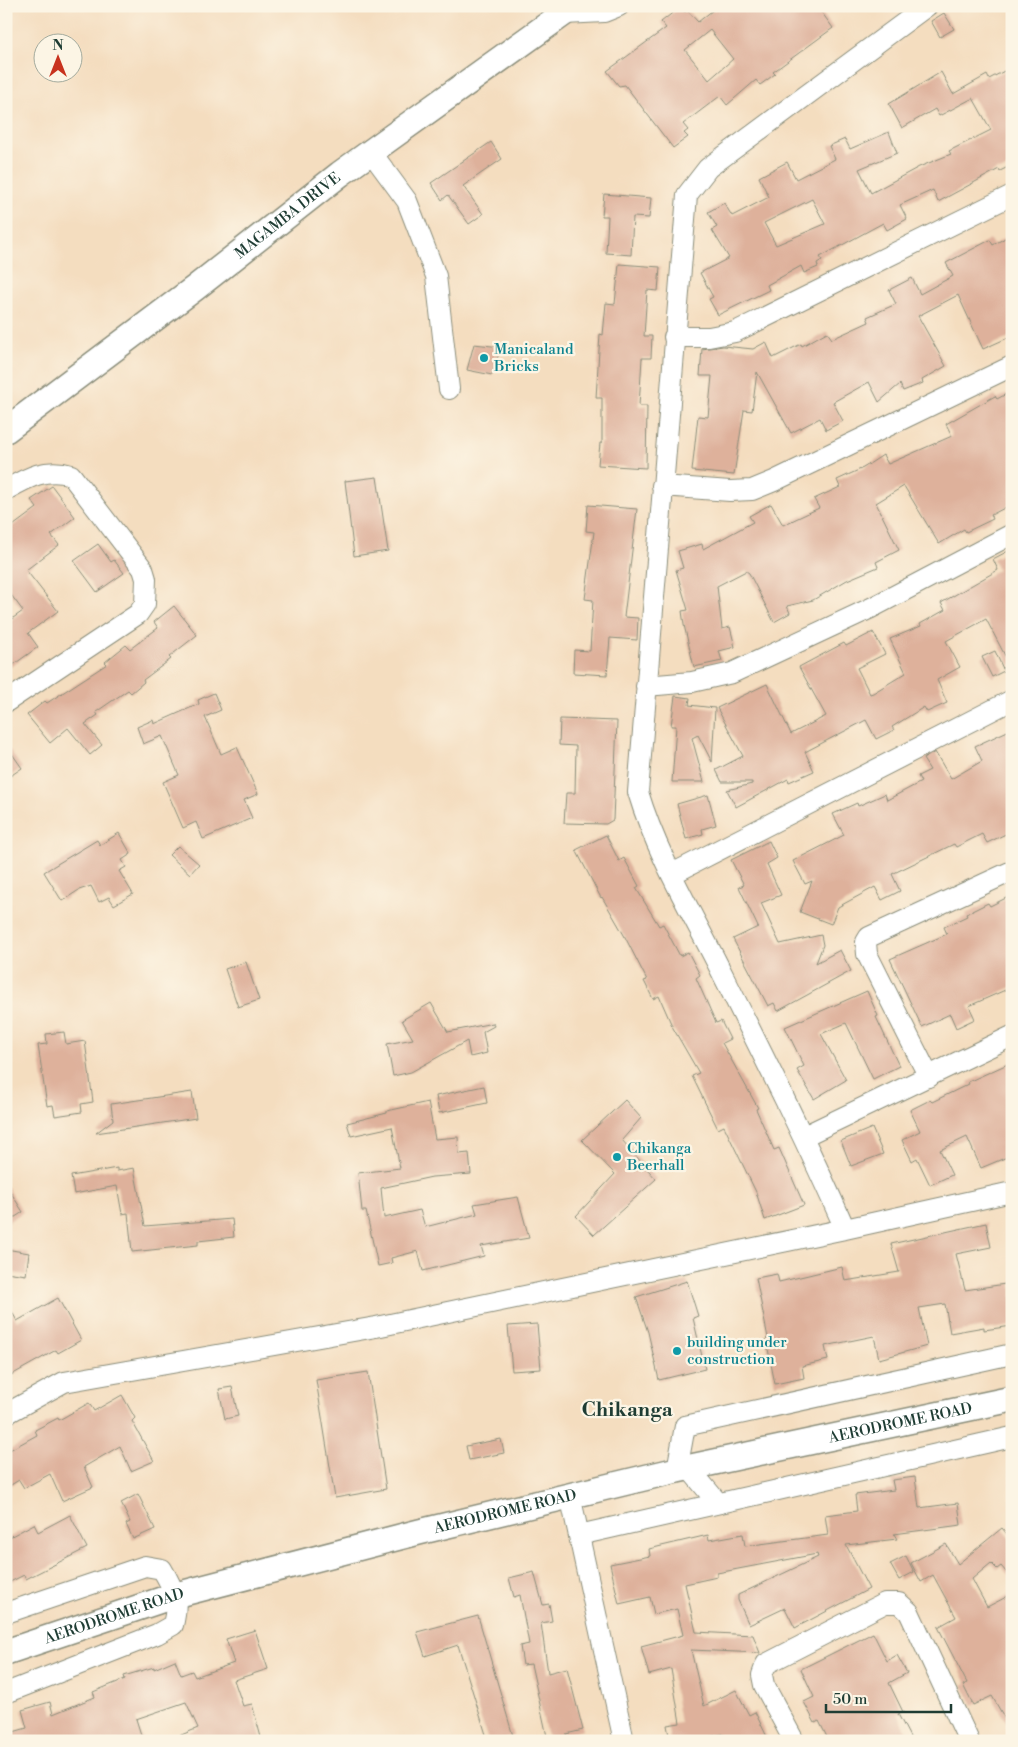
<svg xmlns="http://www.w3.org/2000/svg" width="1018" height="1747" viewBox="0 0 1018 1747" font-family="'Libre Bodoni',serif">
<style>
.building{fill:#deb19b;fill-rule:evenodd}
.lines{fill:none;stroke-linecap:round;stroke-linejoin:round}
.minor-casing{stroke:#8a8d7a;stroke-width:22}
.tertiary-casing{stroke:#8a8d7a;stroke-width:28}
.minor{stroke:#fff;stroke-width:20}
.tertiary{stroke:#fff;stroke-width:25}
.culture-dot{fill:#0f9aa8;stroke:#fcf5e5;stroke-width:2}
.labels{text-anchor:middle;stroke-width:4.5;stroke-linejoin:round;paint-order:stroke}
.street-label{font-size:15px;fill:#1f3d34;stroke:#fcf5e5}
.culture-label{font-size:15px;fill:#0d838f;stroke:#fcf5e5;text-anchor:start}
.district-label{font-size:20px;font-weight:bold;fill:#1f3d34;stroke:#fcf5e5}
</style>
<rect width="100%" height="100%" fill="#fcf5e5"/>
<filter id="ink" filterUnits="userSpaceOnUse"><feTurbulence type="fractalNoise" baseFrequency=".02" numOctaves="2"/><feDisplacementMap in="SourceGraphic" scale="10" xChannelSelector="R" yChannelSelector="G"/><feConvolveMatrix kernelMatrix="1 2 1 2 8 2 1 2 1" color-interpolation-filters="sRGB"/></filter>
<filter id="wash" filterUnits="userSpaceOnUse"><feTurbulence type="fractalNoise" baseFrequency=".0096" numOctaves="4" result="noise"/><feDisplacementMap in="SourceGraphic" scale="20" xChannelSelector="R" yChannelSelector="G"/><feGaussianBlur stdDeviation="1.12" result="paint"/><feColorMatrix in="noise" values="0 0 0 0 0 0 0 0 0 0 0 0 0 0 0 0 0 1.4 0 .05"/><feComposite in="paint" operator="in"/></filter>
<g filter="url(#wash)">
<rect width="100%" height="100%" fill="#f4ddbf"/>
<g id="blocks">
<path class="building" d="M 718,6 L 817,6 L 833,28 L 773,72 L 775,74 L 760,85 L 756,80 L 727,105 L 720,96 L 683,124 L 688,130 L 684,133 L 688,137 L 673,148 L 625,85 L 619,86 L 607,71 L 666,28 L 661,22 L 680,7 L 685,12 L 687,10 L 698,22 ZM 710,30 L 733,59 L 709,80 L 685,50 Z
M 944,13 L 954,29 L 940,37 L 931,21 Z
M 1012,67 L 1012,165 L 1000,171 L 999,169 L 938,202 L 933,190 L 900,205 L 907,219 L 887,230 L 883,223 L 820,257 L 822,260 L 817,263 L 818,267 L 804,273 L 801,266 L 767,285 L 769,290 L 718,315 L 709,299 L 713,297 L 700,273 L 729,258 L 712,230 L 717,227 L 708,212 L 724,203 L 732,216 L 769,197 L 759,177 L 787,162 L 796,179 L 835,159 L 829,146 L 845,139 L 850,149 L 889,132 L 897,153 L 859,169 L 871,193 L 919,167 L 951,154 L 949,151 L 991,130 L 973,98 L 939,116 L 935,109 L 902,128 L 889,104 L 941,72 L 953,94 L 987,75 L 989,79 ZM 812,199 L 825,224 L 776,245 L 764,223 Z
M 491,142 L 502,159 L 463,186 L 483,214 L 469,224 L 448,195 L 442,200 L 431,183 Z
M 604,194 L 651,198 L 649,218 L 633,217 L 631,255 L 606,253 L 608,216 L 602,216 Z
M 1012,234 L 1012,336 L 983,349 L 958,295 L 918,316 L 946,366 L 922,380 L 923,383 L 903,391 L 900,384 L 879,402 L 869,382 L 833,402 L 843,421 L 826,430 L 820,418 L 791,433 L 757,372 L 752,411 L 744,410 L 734,475 L 692,471 L 698,416 L 708,417 L 712,376 L 700,376 L 702,349 L 723,346 L 753,349 L 766,342 L 773,358 L 801,344 L 802,346 L 827,332 L 832,339 L 869,322 L 867,317 L 896,304 L 889,290 L 912,278 L 920,294 L 953,276 L 946,263 L 990,240 L 993,245 Z
M 619,264 L 660,267 L 658,291 L 647,290 L 644,336 L 652,336 L 651,358 L 642,358 L 639,406 L 647,406 L 646,468 L 598,465 L 600,443 L 602,443 L 602,398 L 596,398 L 600,334 L 603,335 L 606,303 L 615,304 Z
M 474,344 L 501,347 L 492,375 L 467,370 Z
M 1012,391 L 1012,504 L 991,515 L 993,519 L 966,532 L 964,529 L 939,544 L 904,486 L 876,503 L 899,550 L 876,562 L 878,567 L 847,580 L 813,600 L 787,606 L 790,613 L 774,622 L 749,573 L 746,571 L 717,586 L 722,629 L 730,627 L 735,647 L 719,651 L 722,661 L 694,667 L 684,625 L 682,611 L 688,610 L 676,570 L 683,568 L 678,551 L 702,544 L 703,549 L 753,522 L 749,516 L 771,504 L 783,525 L 819,508 L 814,499 L 840,487 L 837,480 L 863,468 L 883,455 L 888,464 L 952,436 L 946,424 L 995,396 L 997,399 Z
M 377,477 L 388,551 L 354,556 L 345,481 Z
M 52,486 L 75,517 L 51,535 L 59,545 L 26,570 L 58,611 L 28,633 L 38,647 L 6,670 L 6,623 L 23,611 L 6,588 L 6,531 L 37,508 L 31,500 Z
M 588,505 L 637,509 L 624,617 L 638,618 L 637,640 L 610,638 L 607,675 L 573,673 L 574,650 L 590,651 L 593,600 L 585,599 L 594,532 L 586,531 Z
M 98,544 L 111,562 L 114,560 L 124,573 L 97,592 L 74,561 Z
M 1012,549 L 1012,669 L 986,619 L 946,641 L 960,667 L 937,680 L 947,703 L 927,712 L 924,707 L 892,727 L 894,730 L 876,739 L 866,720 L 805,752 L 814,771 L 789,782 L 788,779 L 736,807 L 727,790 L 752,784 L 752,782 L 722,782 L 716,770 L 743,756 L 717,708 L 767,684 L 791,734 L 826,716 L 799,667 L 844,643 L 846,646 L 873,632 L 885,654 L 857,668 L 870,694 L 873,693 L 906,673 L 890,639 L 921,626 L 920,624 L 945,610 L 941,603 L 998,570 L 993,559 Z
M 174,606 L 197,635 L 169,657 L 171,659 L 143,680 L 144,682 L 131,693 L 128,690 L 96,712 L 98,715 L 85,724 L 102,745 L 90,755 L 68,728 L 50,743 L 27,715 L 45,701 L 47,703 L 107,664 L 105,662 L 126,645 L 130,649 L 158,628 L 154,622 Z
M 995,651 L 1004,671 L 992,677 L 982,657 Z
M 214,693 L 221,710 L 205,717 L 221,754 L 237,747 L 258,794 L 244,800 L 252,818 L 203,839 L 196,822 L 183,828 L 163,782 L 179,775 L 162,736 L 143,744 L 137,727 L 153,720 L 154,724 L 199,704 L 198,700 Z
M 675,696 L 690,698 L 689,705 L 715,708 L 712,762 L 698,735 L 692,738 L 704,782 L 672,782 L 676,726 L 671,726 Z
M 560,719 L 617,721 L 613,820 L 606,824 L 564,823 L 566,793 L 575,793 L 576,746 L 559,745 Z
M 1012,729 L 1012,831 L 987,843 L 982,834 L 956,847 L 954,844 L 892,874 L 900,891 L 882,900 L 875,887 L 838,907 L 831,924 L 800,912 L 812,881 L 805,884 L 793,861 L 844,835 L 833,814 L 857,803 L 858,806 L 885,794 L 887,800 L 921,782 L 918,776 L 930,770 L 923,759 L 935,752 L 951,779 L 982,761 L 975,746 Z
M 6,745 L 22,768 L 6,779 Z
M 708,795 L 716,825 L 702,829 L 703,834 L 686,839 L 677,804 Z
M 119,833 L 131,854 L 122,860 L 126,867 L 119,871 L 133,894 L 114,905 L 109,897 L 99,902 L 91,886 L 79,890 L 62,901 L 44,872 L 97,840 L 100,845 Z
M 606,835 L 619,861 L 624,858 L 639,886 L 636,888 L 659,926 L 663,924 L 680,956 L 688,952 L 700,975 L 696,978 L 716,1023 L 721,1021 L 730,1039 L 722,1043 L 758,1108 L 756,1109 L 774,1150 L 779,1148 L 804,1205 L 765,1220 L 756,1192 L 724,1126 L 718,1129 L 692,1076 L 699,1073 L 673,1028 L 659,996 L 653,999 L 644,981 L 647,980 L 624,935 L 602,897 L 601,898 L 576,850 Z
M 769,841 L 777,858 L 767,864 L 781,895 L 761,903 L 780,944 L 821,935 L 823,945 L 816,963 L 840,950 L 851,971 L 778,1011 L 774,1003 L 768,1006 L 733,939 L 758,927 L 739,887 L 744,885 L 731,860 Z
M 178,846 L 199,864 L 190,874 L 169,855 Z
M 1012,895 L 1012,987 L 969,1006 L 975,1019 L 956,1028 L 950,1014 L 922,1027 L 890,959 L 947,934 L 944,927 L 967,916 L 966,914 L 988,903 L 990,906 Z
M 246,962 L 259,1000 L 238,1007 L 225,969 Z
M 867,991 L 878,1016 L 876,1017 L 899,1066 L 873,1079 L 846,1023 L 821,1034 L 846,1080 L 814,1099 L 797,1070 L 804,1066 L 785,1027 Z
M 431,1003 L 448,1032 L 493,1023 L 494,1026 L 483,1032 L 487,1053 L 470,1057 L 467,1041 L 411,1072 L 393,1076 L 387,1044 L 413,1039 L 402,1020 Z
M 64,1032 L 66,1044 L 85,1041 L 93,1102 L 81,1104 L 82,1112 L 55,1116 L 53,1105 L 47,1106 L 38,1045 L 47,1044 L 46,1034 Z
M 1012,1062 L 1012,1155 L 981,1168 L 967,1137 L 940,1150 L 952,1175 L 930,1185 L 917,1158 L 912,1161 L 902,1140 L 920,1131 L 910,1110 L 930,1100 L 932,1102 L 969,1084 L 968,1082 Z
M 484,1086 L 487,1103 L 439,1113 L 436,1096 Z
M 192,1092 L 196,1118 L 96,1133 L 113,1120 L 111,1104 Z
M 625,1100 L 641,1118 L 622,1140 L 656,1179 L 594,1235 L 576,1216 L 615,1174 L 582,1140 Z
M 428,1102 L 435,1139 L 458,1137 L 459,1154 L 469,1153 L 471,1174 L 432,1177 L 381,1188 L 384,1218 L 420,1210 L 425,1227 L 477,1214 L 474,1204 L 518,1197 L 529,1238 L 481,1246 L 484,1256 L 423,1271 L 418,1251 L 391,1258 L 392,1263 L 378,1266 L 366,1211 L 362,1211 L 358,1173 L 400,1168 L 392,1127 L 351,1136 L 347,1123 L 387,1113 L 387,1111 Z
M 872,1128 L 883,1154 L 851,1166 L 841,1141 Z
M 117,1168 L 117,1171 L 134,1168 L 145,1226 L 232,1219 L 234,1237 L 198,1241 L 198,1245 L 132,1252 L 128,1213 L 122,1214 L 117,1186 L 74,1194 L 71,1176 Z
M 6,1185 L 23,1212 L 6,1223 Z
M 986,1223 L 991,1247 L 956,1254 L 965,1290 L 1012,1283 L 1012,1326 L 984,1330 L 984,1327 L 950,1333 L 945,1304 L 919,1308 L 927,1346 L 879,1359 L 874,1336 L 825,1346 L 828,1360 L 802,1366 L 804,1378 L 775,1384 L 766,1339 L 768,1338 L 756,1278 L 777,1274 L 779,1282 L 842,1267 L 845,1281 L 899,1272 L 891,1244 Z
M 6,1249 L 29,1253 L 26,1275 L 6,1272 Z
M 687,1281 L 698,1316 L 693,1318 L 705,1369 L 659,1380 L 648,1332 L 636,1297 Z
M 58,1298 L 81,1340 L 58,1353 L 56,1350 L 6,1378 L 6,1301 L 17,1321 Z
M 537,1324 L 541,1369 L 512,1371 L 508,1326 Z
M 368,1372 L 386,1489 L 335,1498 L 316,1380 Z
M 232,1387 L 238,1416 L 225,1419 L 219,1389 Z
M 122,1395 L 135,1418 L 132,1421 L 154,1461 L 131,1471 L 120,1446 L 84,1467 L 93,1487 L 62,1501 L 50,1474 L 24,1488 L 19,1480 L 6,1488 L 6,1452 L 37,1435 L 35,1430 L 58,1418 L 59,1420 L 89,1403 L 94,1411 Z
M 501,1439 L 504,1453 L 469,1460 L 466,1446 Z
M 915,1477 L 919,1508 L 958,1503 L 961,1525 L 894,1534 L 897,1539 L 846,1545 L 869,1589 L 795,1628 L 785,1608 L 749,1625 L 738,1600 L 738,1595 L 818,1557 L 817,1554 L 717,1573 L 717,1577 L 685,1584 L 696,1632 L 753,1635 L 760,1653 L 691,1650 L 704,1706 L 736,1690 L 749,1715 L 755,1712 L 769,1741 L 726,1741 L 723,1734 L 688,1741 L 670,1741 L 667,1725 L 680,1723 L 671,1669 L 649,1675 L 641,1646 L 683,1635 L 677,1609 L 654,1614 L 650,1597 L 619,1604 L 610,1564 L 650,1556 L 649,1549 L 708,1535 L 709,1540 L 743,1534 L 745,1546 L 828,1535 L 825,1515 L 857,1511 L 855,1495 L 894,1490 L 892,1480 Z
M 138,1494 L 155,1529 L 133,1539 L 126,1524 L 130,1522 L 121,1503 Z
M 70,1515 L 87,1548 L 26,1579 L 24,1575 L 6,1584 L 6,1539 L 34,1524 L 38,1532 Z
M 1002,1528 L 1012,1540 L 1012,1579 L 1001,1566 L 997,1569 L 991,1563 L 972,1579 L 987,1607 L 1012,1594 L 1012,1731 L 992,1696 L 973,1705 L 963,1685 L 967,1683 L 938,1627 L 956,1617 L 933,1575 L 921,1582 L 911,1563 L 946,1544 L 958,1564 Z
M 906,1556 L 914,1572 L 899,1580 L 890,1564 Z
M 534,1572 L 543,1605 L 549,1604 L 552,1621 L 541,1623 L 548,1673 L 567,1668 L 583,1730 L 566,1734 L 568,1741 L 548,1741 L 531,1664 L 523,1665 L 520,1646 L 529,1644 L 520,1595 L 514,1597 L 509,1578 Z
M 478,1616 L 513,1736 L 498,1741 L 488,1741 L 458,1645 L 425,1656 L 417,1632 Z
M 255,1630 L 268,1669 L 234,1680 L 243,1706 L 252,1704 L 262,1741 L 167,1741 L 198,1728 L 186,1702 L 136,1719 L 143,1741 L 6,1741 L 6,1734 L 27,1728 L 22,1710 L 50,1702 L 53,1714 L 95,1697 L 93,1692 L 125,1679 L 124,1676 L 154,1667 L 154,1669 L 175,1660 L 181,1675 L 192,1671 L 195,1677 L 234,1663 L 226,1639 Z
M 873,1633 L 887,1661 L 897,1655 L 907,1673 L 889,1683 L 903,1712 L 898,1714 L 912,1741 L 829,1741 L 819,1721 L 815,1723 L 804,1702 L 814,1697 L 801,1669 Z"/>
</g>
</g>
<g filter="url(#ink)">
<use href="#blocks" fill-opacity="0" stroke="#8a8d7a" stroke-width="1"/>
<g class="lines">
<g class="minor-casing">
<path id="minor" d="M 927,6 L 708,168 L 687,195 L 638,792 C 656,852 689,908 717,963 C 761,1051 805,1138 845,1229 L 1012,1192
M 564,14 L 604,12 L 619,6
M 371,152 L 407,201 L 436,276 L 449,389
M 674,337 L 709,337 L 735,332 L 1012,195
M 662,486 L 730,491 L 752,490 L 774,481 L 1012,366
M 6,490 C 28,477 47,467 71,475 L 143,569 L 146,579 L 145,604 L 138,614 L 6,702
M 646,686 L 692,682 L 732,673 L 871,608 L 1012,534
M 672,874 L 1012,700
M 929,1077 L 867,954 L 866,942 L 869,937 L 1012,871
M 804,1136 L 1012,1036
M 6,1414 L 64,1382 L 376,1327 L 845,1229
M 688,1467 L 718,1503
M 677,1470 L 685,1426 L 1012,1354
M 570,1495 L 624,1741
M 579,1535 L 1012,1437
M 6,1613 L 145,1566 L 162,1569 C 175,1591 179,1601 173,1625 L 157,1634 L 6,1693
M 794,1741 L 764,1685 L 762,1675 L 766,1664 L 885,1603 L 899,1603 L 909,1612 L 969,1741"/>
</g>
<g class="tertiary-casing">
<g id="tertiary">
<path id="s1" d="M 6,430 L 195,288 L 340,174 L 574,6"/>
<path id="s2" d="M 6,1652 L 176,1595 L 419,1532 L 677,1470 L 1012,1399"/>
</g>
</g>
<use href="#minor" class="minor"/>
<use href="#tertiary" class="tertiary"/>
</g>
</g>
<g class="culture-dot">
<circle cx="484" cy="358" r="5"/>
<circle cx="617" cy="1157" r="5"/>
<circle cx="677" cy="1351" r="5"/>
</g>
<g class="labels">
<g class="street-label">
<text dy="5" stroke="none"><textPath href="#s1" startOffset="354">MAGAMBA DRIVE</textPath></text>
<text dy="5" stroke="none"><textPath href="#s2" startOffset="924">AERODROME ROAD</textPath></text>
<text dy="5" stroke="none"><textPath href="#s2" startOffset="519">AERODROME ROAD</textPath></text>
<text dy="5" stroke="none"><textPath href="#s2" startOffset="114">AERODROME ROAD</textPath></text>
</g>
<g class="culture-label">
<text x="494" y="354">Manicaland<tspan x="494" dy="17">Bricks</tspan></text>
<text x="627" y="1153">Chikanga<tspan x="627" dy="17">Beerhall</tspan></text>
<text x="687" y="1347">building under<tspan x="687" dy="17">construction</tspan></text>
</g>
<g class="district-label">
<text x="627" y="1416">Chikanga</text>
</g>
</g>
<rect width="1018" height="1747" fill="none" stroke="#fcf5e5" stroke-width="25"/>
<g transform="translate(58 58)"><circle r="24" fill="#fcf5e5" stroke="#a4ab9e"/>
<path d="M0-4L9 19L0 12L-9 19Z" fill="#c8321e"/>
<text y="-8" font-size="14" font-weight="bold" text-anchor="middle" fill="#1f3d34">N</text>
</g>
<path d="M826 1704v8h125v-8" fill="none" stroke="#1f3d34" stroke-width="2.5"/>
<text x="833" y="1704" font-size="15" fill="#1f3d34" stroke="#fcf5e5" stroke-width="4" paint-order="stroke">50 m</text>
</svg>
